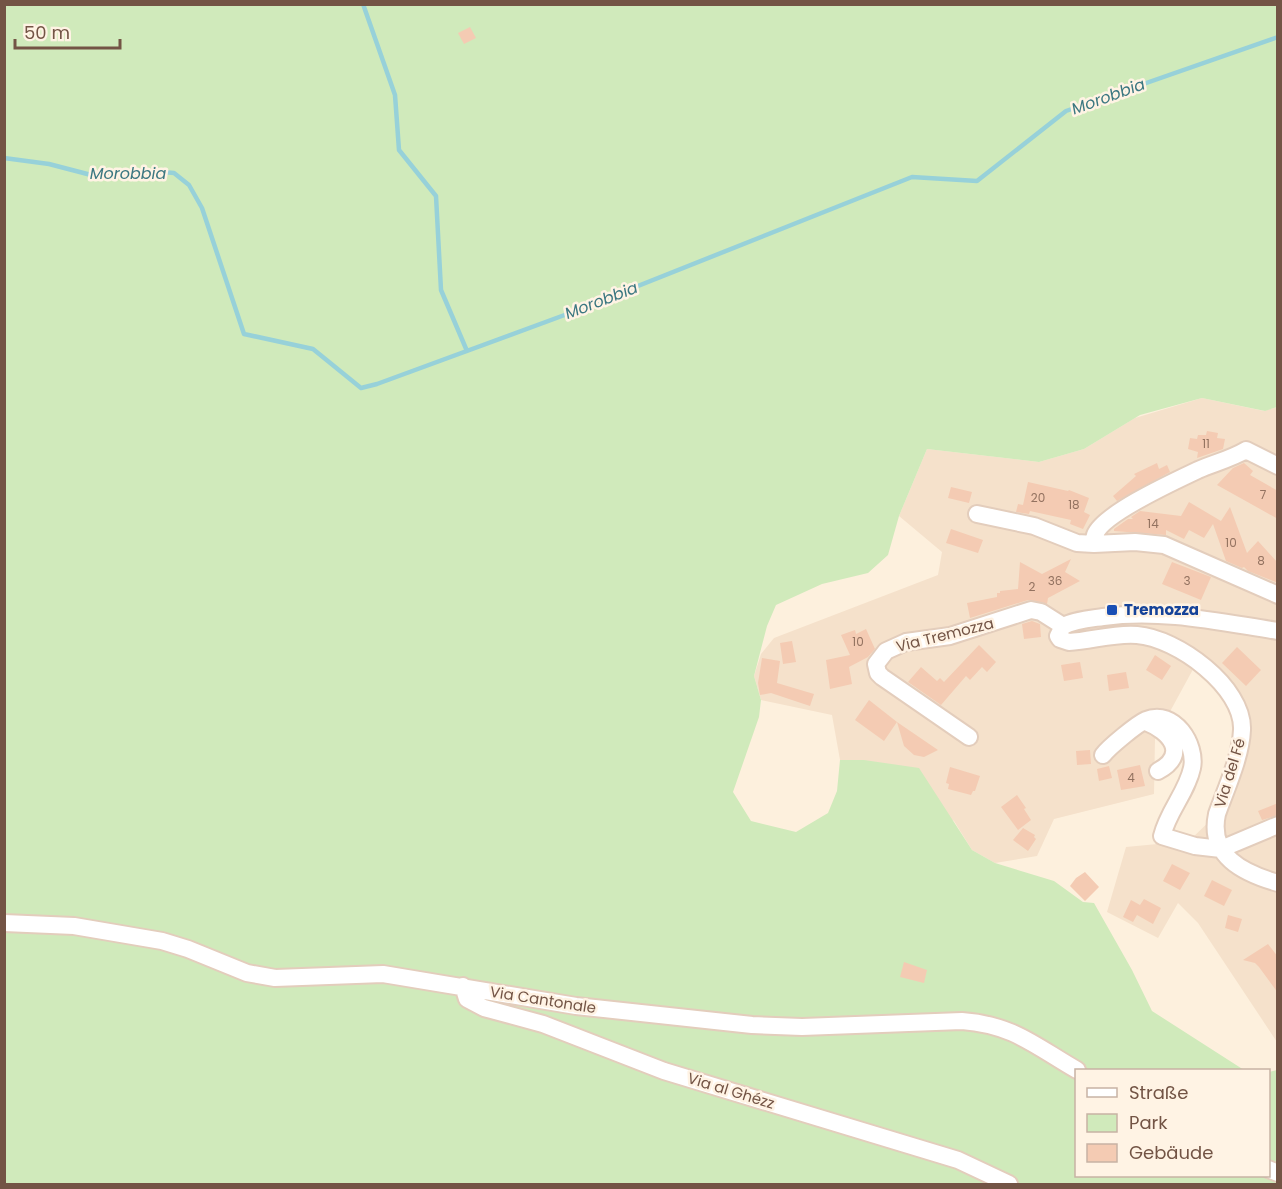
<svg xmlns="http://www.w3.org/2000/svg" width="1282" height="1189" viewBox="0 0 1282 1189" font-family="Poppins,sans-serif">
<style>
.residential{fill:#f5e1cb}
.green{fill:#d0eabb}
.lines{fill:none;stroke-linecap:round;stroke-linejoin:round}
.stream{stroke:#97d1d9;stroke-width:4.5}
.building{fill:#f4cbb3}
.minor-casing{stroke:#e3cdbc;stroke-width:20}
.minor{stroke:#fff;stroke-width:16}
.transit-dot{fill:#1a4fb4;stroke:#fff3e4;stroke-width:2}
.labels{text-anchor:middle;stroke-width:5;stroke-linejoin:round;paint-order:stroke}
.number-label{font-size:12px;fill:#937260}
.transit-label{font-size:15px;font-weight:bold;fill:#164399;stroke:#fff3e4;text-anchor:start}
.street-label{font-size:15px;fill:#735445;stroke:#fff3e4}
.water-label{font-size:16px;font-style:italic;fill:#3b7781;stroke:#fff3e4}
</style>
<rect width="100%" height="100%" fill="#fdf0dd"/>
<path class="residential" d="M 1202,398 L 1264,411 L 1277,407 L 1277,1042 L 1198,923 L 1178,903 L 1158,938 L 1107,912 L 1126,847 L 1189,841 L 1217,814 L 1242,719 L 1197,662 L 1155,739 L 1154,794 L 1054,819 L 1037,856 L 995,863 L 972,850 L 954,821 L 864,760 L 840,760 L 832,715 L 761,700 L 754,676 L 761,654 L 774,638 L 938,575 L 942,552 L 899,516 L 927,449 L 1039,462 L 1084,449 L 1135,418 Z"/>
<path class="green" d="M 5,5 L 1277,5 L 1277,407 L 1265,411 L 1202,398 L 1140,415 L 1084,449 L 1039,462 L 927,449 L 899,516 L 888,555 L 868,573 L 822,584 L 776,605 L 767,626 L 754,676 L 761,700 L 759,717 L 733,792 L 751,821 L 796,832 L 828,813 L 837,791 L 840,760 L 864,760 L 919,768 L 972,850 L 995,863 L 1054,881 L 1083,902 L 1094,903 L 1132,970 L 1152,1011 L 1244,1070 L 1076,1070 L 1076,1176 L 1268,1176 L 1269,1072 L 1277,1070 L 1277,1184 L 5,1184 Z"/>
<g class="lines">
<path class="stream" d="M 363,4 L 395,95 L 399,150 L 436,196 L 441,290 L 467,351
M 4,158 L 49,164 L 95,176 L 151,171 L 174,173 L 189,185 L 202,208 L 244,334 L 313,349 L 361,388 L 377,384 L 570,313 L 912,177 L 977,181 L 1066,111 L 1278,37"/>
</g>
<path class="building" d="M 470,27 L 476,38 L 464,44 L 458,33 Z
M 1207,431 L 1218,433 L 1217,438 L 1225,439 L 1223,449 L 1197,458 L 1198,452 L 1188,449 L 1190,438 L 1197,439 L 1198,435 L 1206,435 Z
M 1157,463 L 1159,469 L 1167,465 L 1170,472 L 1117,501 L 1113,496 L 1136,476 L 1134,474 Z
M 1244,463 L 1253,471 L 1250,475 L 1278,491 L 1278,519 L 1217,485 L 1233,468 Z
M 1028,482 L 1068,491 L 1069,490 L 1089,498 L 1084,512 L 1090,515 L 1083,529 L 1070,524 L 1071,520 L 1030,511 L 1029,514 L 1016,512 L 1018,504 L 1023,505 Z
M 951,487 L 972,492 L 969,503 L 948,498 Z
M 1189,502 L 1221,521 L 1230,507 L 1247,553 L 1258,541 L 1278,563 L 1278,583 L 1248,571 L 1244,567 L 1242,568 L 1226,561 L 1213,524 L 1204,538 L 1189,530 L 1184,539 L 1166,530 L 1166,535 L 1114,531 L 1114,529 L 1128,519 L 1133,519 L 1131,517 L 1140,511 L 1181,516 Z
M 951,529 L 983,540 L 978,553 L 946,543 Z
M 1071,559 L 1065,572 L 1080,581 L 1048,598 L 1047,604 L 1028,600 L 970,618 L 967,603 L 997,597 L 997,593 L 1000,593 L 1000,591 L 1018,589 L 1020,562 L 1042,574 Z
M 1172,562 L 1211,577 L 1201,600 L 1162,584 Z
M 1032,621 L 1040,624 L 1041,637 L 1024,639 L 1022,624 Z
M 866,629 L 875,649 L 868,657 L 849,667 L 852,684 L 830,689 L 826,660 L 850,655 L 841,635 L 855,630 L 856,634 Z
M 792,641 L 796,662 L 783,664 L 780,643 Z
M 979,645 L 996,662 L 987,672 L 982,667 L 970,680 L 966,676 L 941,705 L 908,682 L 921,667 L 937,681 L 940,678 L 944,682 Z
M 1237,647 L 1261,670 L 1246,686 L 1222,663 Z
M 1155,655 L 1171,666 L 1162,680 L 1146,670 Z
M 762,658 L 780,661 L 777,683 L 814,694 L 810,706 L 771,693 L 760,695 L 758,683 Z
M 1080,662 L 1083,678 L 1064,681 L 1061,665 Z
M 1126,672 L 1129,688 L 1109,691 L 1107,675 Z
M 869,700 L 897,722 L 938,750 L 924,757 L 914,755 L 904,746 L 897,722 L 884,741 L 855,720 Z
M 1090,750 L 1091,764 L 1077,765 L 1076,751 Z
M 1140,765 L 1145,786 L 1121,790 L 1117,770 Z
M 1109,766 L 1112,778 L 1099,781 L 1097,769 Z
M 950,767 L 980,776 L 975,791 L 973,791 L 971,795 L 948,789 L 949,784 L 946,783 Z
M 1017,795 L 1026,808 L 1024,809 L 1031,820 L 1018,830 L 1001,807 Z
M 1278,803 L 1278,815 L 1262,820 L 1258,811 Z
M 1023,828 L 1035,835 L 1034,837 L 1036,839 L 1028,851 L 1013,840 Z
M 1172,864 L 1190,873 L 1180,890 L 1163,881 Z
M 1085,872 L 1099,887 L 1085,901 L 1070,886 L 1076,878 Z
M 1212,880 L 1232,890 L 1224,906 L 1204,896 Z
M 1144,899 L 1161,908 L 1153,924 L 1137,915 L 1133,922 L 1123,917 L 1131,900 L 1140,905 Z
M 1228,915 L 1242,919 L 1238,932 L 1225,928 Z
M 1268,944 L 1278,957 L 1278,993 L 1259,967 L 1255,963 L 1243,960 Z
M 904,962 L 927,970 L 924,983 L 900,977 Z"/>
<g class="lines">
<g class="minor-casing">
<path id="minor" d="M 977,514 L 1034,526 L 1077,543 L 1094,544 L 1135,542 L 1164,545 L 1278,595
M 1094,544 C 1094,541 1094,538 1095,535 C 1102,514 1177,480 1198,470 C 1214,463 1231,459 1246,450 L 1278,466
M 1063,626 L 1058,636 L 1060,639 L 1069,642 C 1091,641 1114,633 1137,635 C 1177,638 1244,687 1242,730 C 1241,756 1226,789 1217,814 C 1208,856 1243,873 1278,883
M 1063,626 C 1075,620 1089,619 1103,617 C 1162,609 1219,622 1278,631
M 1146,722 C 1169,731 1190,754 1158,771
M 969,737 L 882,677 L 878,673 L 876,664 L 886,651 L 906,642 L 950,636 L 1031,610 L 1041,612 L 1063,626
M 1103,755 C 1109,747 1137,724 1146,720 C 1174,708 1197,745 1192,768 C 1187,792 1168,811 1162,836 L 1195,846 L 1221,849 L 1278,825
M 4,923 L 74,926 L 162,941 L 188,949 L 247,973 L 275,978 L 383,974 L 576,1006 L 752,1025 L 802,1027 L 962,1021 C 1014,1025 1035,1046 1077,1070
M 463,986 L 467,999 L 484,1008 L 543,1024 L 664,1071 L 958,1160 L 1009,1184
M 1268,1169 L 1278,1173"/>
</g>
<use href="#minor" class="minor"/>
</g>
<rect class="transit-dot" x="1106" y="604" width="12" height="12" rx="3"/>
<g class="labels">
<g class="number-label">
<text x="1206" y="448">11</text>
<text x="1263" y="499">7</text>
<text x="1038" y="502">20</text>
<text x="1074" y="509">18</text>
<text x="1153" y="528">14</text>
<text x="1231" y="547">10</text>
<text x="1261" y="565">8</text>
<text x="1055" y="585">36</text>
<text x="1187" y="585">3</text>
<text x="1032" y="591">2</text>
<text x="858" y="646">10</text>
<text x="1131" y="782">4</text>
</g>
<g class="transit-label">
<text x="1124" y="615">Tremozza</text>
</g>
<g class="street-label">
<text transform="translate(945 635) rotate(-14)" y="5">Via Tremozza</text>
<text transform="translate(1230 773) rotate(-73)" y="5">Via del Fé</text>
<text transform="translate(543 1000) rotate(9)" y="5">Via Cantonale</text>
<text transform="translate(731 1091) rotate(17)" y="5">Via al Ghézz</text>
</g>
<g class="water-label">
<text transform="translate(1108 96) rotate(-20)" y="6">Morobbia</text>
<text x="128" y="179">Morobbia</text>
<text transform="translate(601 300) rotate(-21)" y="6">Morobbia</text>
</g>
</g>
<rect width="1282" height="1189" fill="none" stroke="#735445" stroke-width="12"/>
<rect x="1075" y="1069" width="195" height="108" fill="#fff3e4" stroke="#c7b3a4" stroke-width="1.5"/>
<rect x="1087" y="1088" width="30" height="9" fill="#ffffff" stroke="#c7b3a4" stroke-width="1.5"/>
<text x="1129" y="1099" font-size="18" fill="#735445">Straße</text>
<rect x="1087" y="1114" width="30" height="18" fill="#d0eabb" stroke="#c7b3a4" stroke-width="1.5"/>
<text x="1129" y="1129" font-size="18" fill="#735445">Park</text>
<rect x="1087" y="1144" width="30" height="18" fill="#f4cbb3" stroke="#c7b3a4" stroke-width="1.5"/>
<text x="1129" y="1159" font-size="18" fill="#735445">Gebäude</text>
<path d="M15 39v9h105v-9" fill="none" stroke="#735445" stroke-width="3"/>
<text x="24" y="39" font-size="18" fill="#735445" stroke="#fff3e4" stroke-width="4.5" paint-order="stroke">50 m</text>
</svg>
